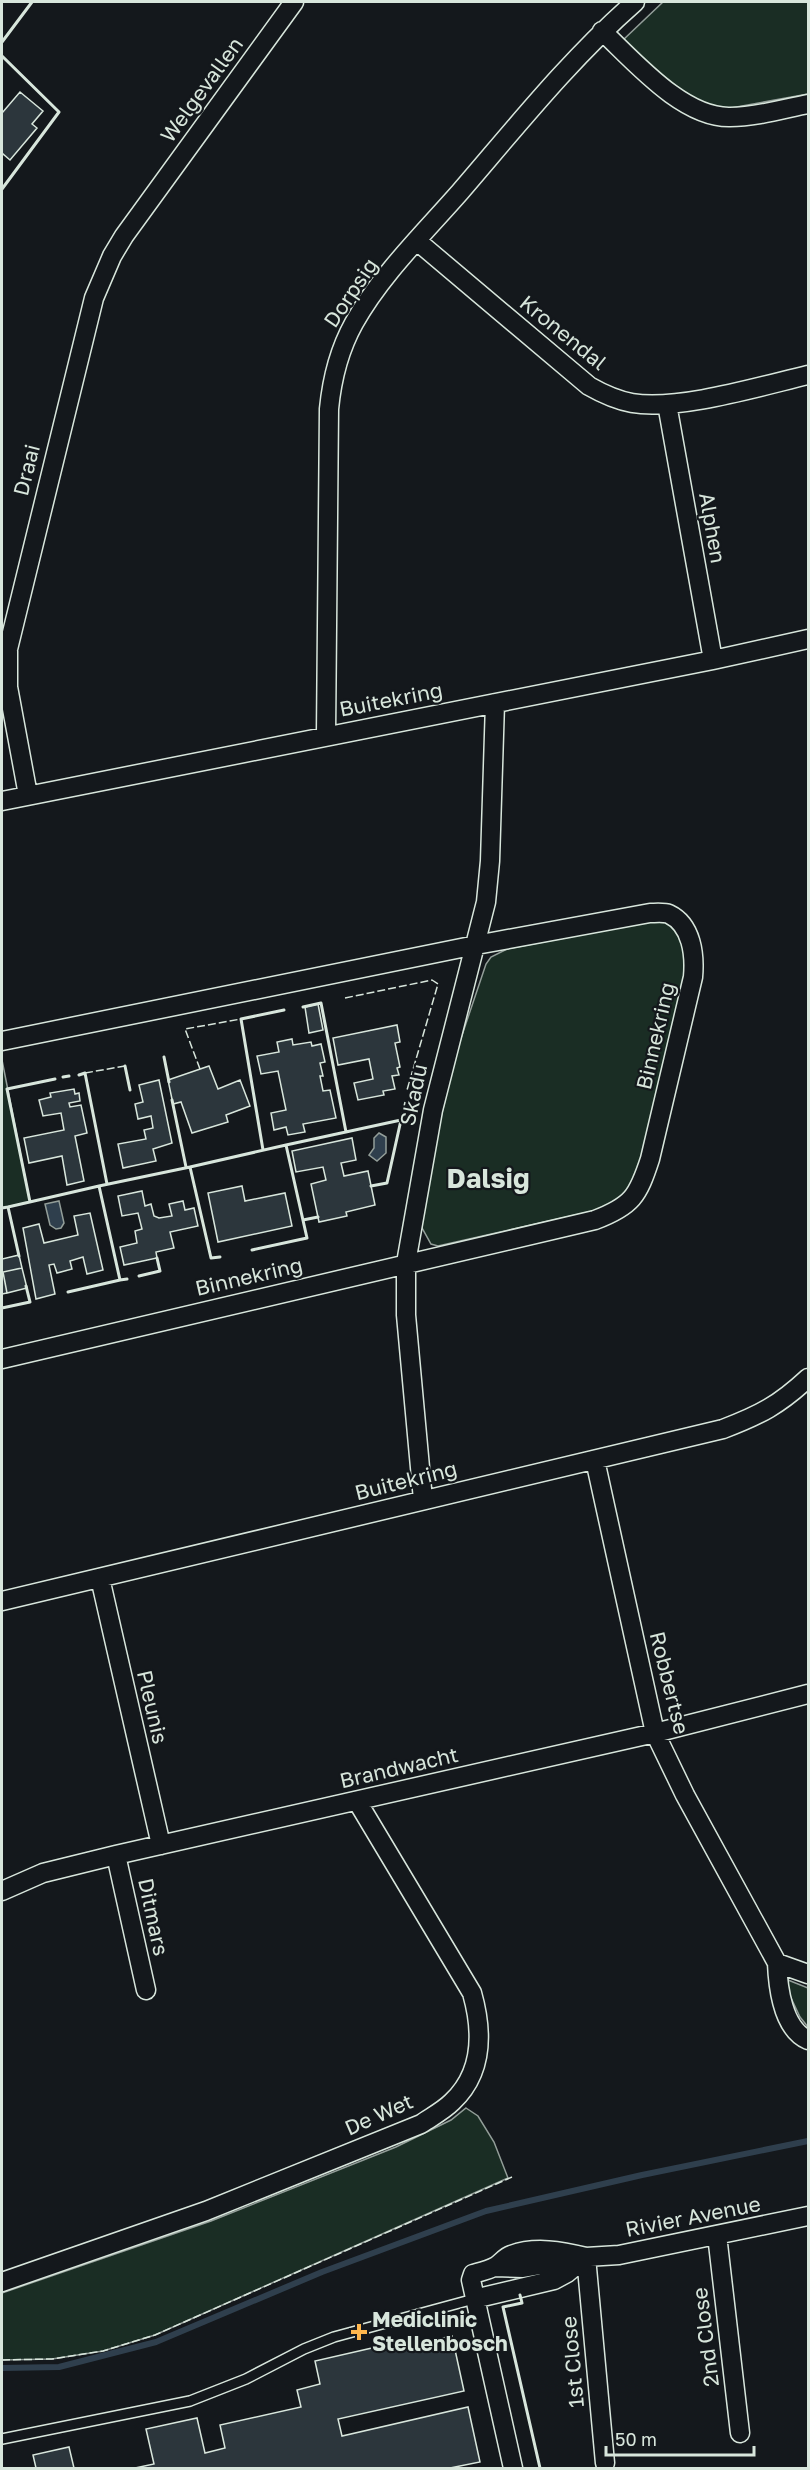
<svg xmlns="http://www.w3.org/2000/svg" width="810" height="2470" viewBox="0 0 810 2470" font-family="'Golos Text',sans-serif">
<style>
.green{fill:#1a2d24;stroke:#939e99;stroke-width:1.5}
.water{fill:#2f3f4d;stroke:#939e99;stroke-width:1.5}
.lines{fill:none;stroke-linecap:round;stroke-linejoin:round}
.stream{stroke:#2f3f4d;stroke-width:6}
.building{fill:#2c363c;stroke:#d8e6dc;stroke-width:1.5}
.lane-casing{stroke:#d8e6dc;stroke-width:12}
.street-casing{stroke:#d8e6dc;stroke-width:21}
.lane{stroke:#14181c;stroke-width:9}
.street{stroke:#14181c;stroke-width:18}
.fence{stroke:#d8e6dc;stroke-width:1.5;stroke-dasharray:8 3;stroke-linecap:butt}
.wall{stroke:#d8e6dc;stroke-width:3}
.poi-dot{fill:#ffb74d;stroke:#14181c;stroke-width:2}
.labels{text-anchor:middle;stroke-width:4.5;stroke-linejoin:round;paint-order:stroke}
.street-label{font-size:21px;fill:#d8e6dc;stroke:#14181c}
.poi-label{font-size:21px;font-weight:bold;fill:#d8e6dc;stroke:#14181c;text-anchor:start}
.district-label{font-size:27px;font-weight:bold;fill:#d8e6dc;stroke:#14181c}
</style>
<rect width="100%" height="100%" fill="#14181c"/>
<path class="green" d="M 663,2 L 808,2 L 808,94 L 698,114 L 622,41 Z
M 658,920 L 668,923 L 683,935 L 687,966 L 654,1114 L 638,1170 L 630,1189 L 623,1197 L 602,1209 L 438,1246 L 431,1244 L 421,1226 L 431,1160 L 456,1053 L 486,964 L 491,957 L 507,949 Z
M 2,1060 L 30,1202 L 2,1208 Z
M 788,1980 L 808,1988 L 808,2027 L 800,2017 L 784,1983 Z
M 466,2108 L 478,2116 L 494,2142 L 508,2178 L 155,2335 L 103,2351 L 52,2359 L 2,2360 L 2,2293 L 211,2221 L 396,2147 L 451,2120 Z"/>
<path class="water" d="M 379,1133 L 386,1137 L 386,1153 L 377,1161 L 369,1155 L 374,1148 L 374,1138 Z
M 59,1201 L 64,1223 L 61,1228 L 56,1229 L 50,1225 L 45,1204 Z"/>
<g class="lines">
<path class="stream" d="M 2,2368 L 59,2367 L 156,2342 L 322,2272 L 486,2211 L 642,2175 L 808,2141"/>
</g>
<path class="building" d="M 20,92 L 43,111 L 32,124 L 37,128 L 10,160 L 3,154 L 2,156 L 2,113 Z
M 318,1004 L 323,1030 L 309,1033 L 305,1007 Z
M 397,1025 L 400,1042 L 395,1043 L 400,1067 L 397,1068 L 399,1075 L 392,1076 L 395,1089 L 383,1091 L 384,1095 L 358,1100 L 354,1083 L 373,1079 L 369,1059 L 338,1065 L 333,1038 Z
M 292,1039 L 293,1045 L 311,1042 L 312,1046 L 321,1044 L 325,1062 L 320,1063 L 323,1076 L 320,1076 L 323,1091 L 330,1090 L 336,1118 L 303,1124 L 305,1132 L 288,1135 L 286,1127 L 274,1130 L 271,1113 L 286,1110 L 278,1071 L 261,1074 L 257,1056 L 279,1052 L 277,1042 Z
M 209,1066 L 218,1089 L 240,1080 L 250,1106 L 226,1115 L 228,1122 L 192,1133 L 181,1102 L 173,1104 L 168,1080 Z
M 159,1080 L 172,1143 L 153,1149 L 156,1161 L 123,1168 L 118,1144 L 146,1139 L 144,1130 L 153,1128 L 151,1116 L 138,1119 L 135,1104 L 143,1102 L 139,1085 Z
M 74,1089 L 75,1094 L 79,1093 L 80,1101 L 69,1103 L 70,1107 L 81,1105 L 87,1133 L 75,1136 L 84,1181 L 67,1185 L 62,1156 L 29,1163 L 24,1138 L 64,1130 L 61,1113 L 43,1116 L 39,1100 L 51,1097 L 50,1093 Z
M 352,1138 L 356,1160 L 341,1163 L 344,1176 L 368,1171 L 375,1205 L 346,1212 L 347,1216 L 319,1222 L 311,1184 L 326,1180 L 323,1167 L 296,1172 L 292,1151 Z
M 242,1186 L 245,1201 L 285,1193 L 292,1226 L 218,1242 L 208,1193 Z
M 142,1191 L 145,1206 L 151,1204 L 154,1216 L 159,1218 L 172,1216 L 169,1204 L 183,1201 L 185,1210 L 194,1208 L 198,1226 L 170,1232 L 174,1248 L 156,1252 L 157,1258 L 124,1265 L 120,1247 L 137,1243 L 135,1231 L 142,1229 L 138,1213 L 122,1216 L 118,1196 Z
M 90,1213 L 103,1270 L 87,1274 L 83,1257 L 70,1261 L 72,1269 L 57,1273 L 54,1264 L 49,1265 L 55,1294 L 36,1299 L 23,1228 L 39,1224 L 44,1243 L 78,1235 L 74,1216 Z
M 19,1255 L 22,1268 L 3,1272 L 7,1293 L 2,1294 L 2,1259 Z
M 22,1268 L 27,1288 L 7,1293 L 3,1272 Z
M 452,2336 L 464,2391 L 338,2419 L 342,2436 L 468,2407 L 480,2462 L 450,2468 L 135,2468 L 154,2464 L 146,2429 L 197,2418 L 205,2453 L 225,2448 L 220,2425 L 301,2407 L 297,2390 L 320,2384 L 315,2361 L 407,2340 L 408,2346 Z
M 69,2447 L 74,2468 L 36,2468 L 33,2455 Z"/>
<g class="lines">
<g class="lane-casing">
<path id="lane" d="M 2,2439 L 190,2401 L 246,2379 L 304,2349 L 334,2337 L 474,2299"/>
</g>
<g class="street-casing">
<path id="street" d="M 602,31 C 635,62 683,118 730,117 C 756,117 783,109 808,104
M 417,241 L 589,386 C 603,394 616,400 632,403 C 678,411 761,386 808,375
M 667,404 L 713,660
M 326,735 L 329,409 C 332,378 339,350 354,323 C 380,276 424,233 460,192 C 516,127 570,59 635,2
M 28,795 L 8,687 L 8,649 L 94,298 L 112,256 L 124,236 L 294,2
M 2,801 L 713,660 L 808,639
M 2,1041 L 476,945 L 650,913 C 655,913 664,912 669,914 C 692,925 695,955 693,977 L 650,1159 C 638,1196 632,1206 595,1220 L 2,1359
M 595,1460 L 655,1733 L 685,1795 L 777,1963
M 423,1500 L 406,1315 L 406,1263 L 433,1110 L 486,902 L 490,861 L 495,703
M 100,1578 L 161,1845
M 2,1601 L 723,1429 C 760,1415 779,1405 808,1378
M 116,1855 L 146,1990
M 2,1891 L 43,1873 L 116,1855 L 655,1733 L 808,1694
M 808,1974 L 777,1963 C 778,1988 783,2029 808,2040
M 717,2235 L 740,2433
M 586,2257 L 605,2463
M 495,2267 L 523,2268 L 586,2257 L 619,2255 L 808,2216
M 2,2282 L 206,2211 L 421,2124 C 431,2117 443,2111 452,2102 C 483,2073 483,2032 472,1993 L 357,1801
M 474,2299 L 554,2280 L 567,2273 L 585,2258
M 513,2468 L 471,2280 L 473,2274 C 480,2272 489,2270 496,2266 C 501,2263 505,2257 511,2255 C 535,2246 562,2251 586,2257"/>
</g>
<use href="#lane" class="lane"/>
<use href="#street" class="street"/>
<path class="fence" d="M 345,998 L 432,980 L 438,984 L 407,1090
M 200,1069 L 185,1029 L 241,1019
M 85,1073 L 125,1066
M 401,1120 L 405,1102
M 2,2360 L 52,2359 L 103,2351 L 155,2335 L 512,2177"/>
<path class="wall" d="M 2,42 L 32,2
M 2,56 L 59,112 L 2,189
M 303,1007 L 321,1003 L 346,1132
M 164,1057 L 169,1082
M 125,1066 L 130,1090
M 79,1075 L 85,1073 L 107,1184
M 63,1077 L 69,1076
M 172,1100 L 186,1167
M 263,1150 L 241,1019 L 284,1010
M 30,1202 L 7,1089 L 55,1079
M 2,1208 L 8,1207
M 303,1220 L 318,1217
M 252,1250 L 307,1238 L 286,1145 L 401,1120 L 387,1183 L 371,1186
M 19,1256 L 8,1207 L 99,1186
M 220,1257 L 211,1258 L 190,1167 L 286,1145
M 139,1276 L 160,1271 L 157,1258
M 120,1280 L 127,1279
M 68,1292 L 120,1280 L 99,1186 L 190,1167
M 2,1308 L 30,1302 L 26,1286
M 520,2295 L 522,2303 L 503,2307 L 540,2468"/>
</g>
<path class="poi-dot" d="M356 2323h6v6h6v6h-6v6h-6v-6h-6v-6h6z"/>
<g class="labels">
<g class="street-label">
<text transform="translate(202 90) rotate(-54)" y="7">Welgevallen</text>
<text transform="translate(351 293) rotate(-56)" y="7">Dorpsig</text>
<text transform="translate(563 333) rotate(39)" y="7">Kronendal</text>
<text transform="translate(27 470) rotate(-76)" y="7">Draai</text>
<text transform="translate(712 528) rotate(80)" y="7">Alphen</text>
<text transform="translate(391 700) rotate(-11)" y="7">Buitekring</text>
<text transform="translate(656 1036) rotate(-77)" y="7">Binnekring</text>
<text transform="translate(414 1095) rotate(-78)" y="7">Skadu</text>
<text transform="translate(249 1277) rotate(-13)" y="7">Binnekring</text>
<text transform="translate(406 1481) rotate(-14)" y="7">Buitekring</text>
<text transform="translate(669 1683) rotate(76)" y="7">Robbertse</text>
<text transform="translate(152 1707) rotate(77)" y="7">Pleunis</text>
<text transform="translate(399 1768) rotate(-13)" y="7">Brandwacht</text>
<text transform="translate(153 1917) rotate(78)" y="7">Ditmars</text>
<text transform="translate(379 2115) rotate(-24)" y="7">De Wet</text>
<text transform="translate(693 2217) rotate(-11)" y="7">Rivier Avenue</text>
<text transform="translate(706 2337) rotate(-97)" y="7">2nd Close</text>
<text transform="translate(573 2362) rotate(-95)" y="7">1st Close</text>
</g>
<g class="poi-label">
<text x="372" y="2327">Mediclinic<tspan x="372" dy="24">Stellenbosch</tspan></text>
</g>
<g class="district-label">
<text x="488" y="1188">Dalsig</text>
</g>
</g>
<rect width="810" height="2470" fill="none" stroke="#d8e6dc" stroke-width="6"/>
<path d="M606 2446v9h148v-9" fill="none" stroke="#d8e6dc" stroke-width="3"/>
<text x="615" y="2446" font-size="18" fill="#d8e6dc" stroke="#14181c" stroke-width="4.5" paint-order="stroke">50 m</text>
</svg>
